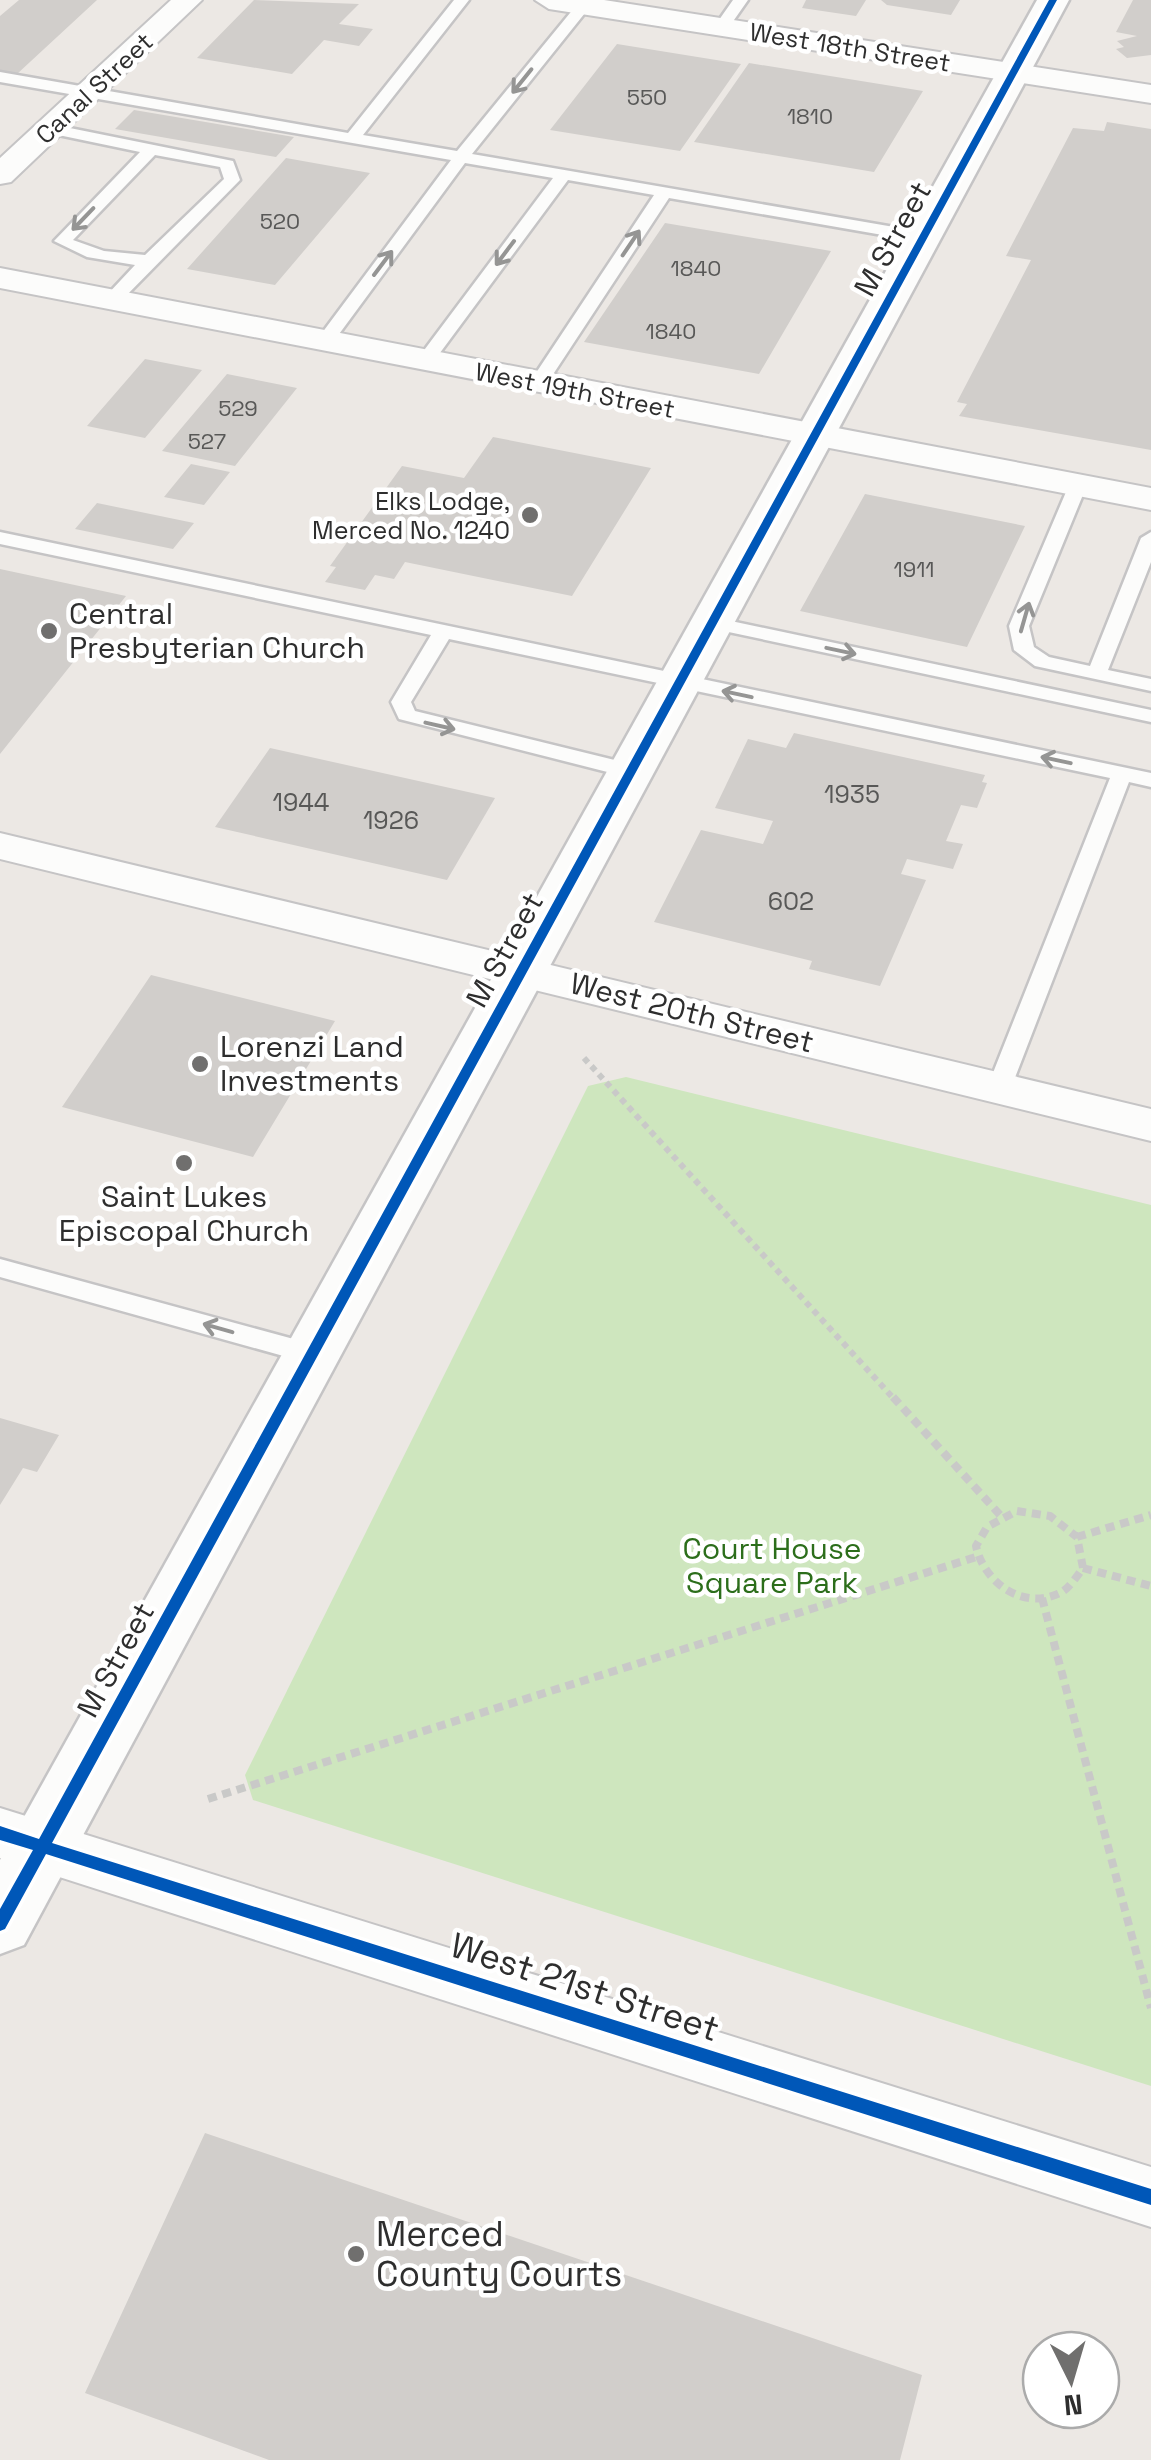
<svg xmlns="http://www.w3.org/2000/svg" width="1151" height="2460" viewBox="0 0 1151 2460" font-family="'Space Grotesk',sans-serif">
<style>
.green{fill:#cee6be}
.building{fill:#d1cecb}
.lines{fill:none;stroke-linecap:round;stroke-linejoin:round}
.lane-casing{stroke:#c5c4c5;stroke-width:5}
.street-casing{stroke:#c5c4c5;stroke-width:4}
.secondary-casing{stroke:#c5c4c5;stroke-width:5}
.path-far1{stroke:#c9c9c8;stroke-width:6;stroke-dasharray:6 5;stroke-linecap:butt}
.path{stroke:#c9c9c8;stroke-width:8;stroke-dasharray:9 6;stroke-linecap:butt}
.lane{fill:#fcfcfb;fill-rule:evenodd}
.street{fill:#fcfcfb;fill-rule:evenodd}
.secondary{fill:#fcfcfb;fill-rule:evenodd}
.cycleway-casing{stroke:#fff;stroke-width:7}
.cycleway{fill:#0057b8;fill-rule:evenodd}
.oneway{stroke:#959594}
.poi-dot{fill:#706f6e;stroke:#fff;stroke-width:4}
.labels{text-anchor:middle;stroke-width:9;stroke-linejoin:round;paint-order:stroke}
.far-number-label{font-size:22px;fill:#585857}
.far-street-label{font-size:25px;fill:#2e2e2e;stroke:#fff}
.far-poi-label{font-size:25px;fill:#2e2e2e;stroke:#fff;text-anchor:end}
.number-label{font-size:25px;fill:#585857}
.street-label{font-size:30px;fill:#2e2e2e;stroke:#fff}
.poi-label{font-size:30px;fill:#2e2e2e;stroke:#fff;text-anchor:start}
.park-label{font-size:30px;fill:#2c6e1b;stroke:#fff}
.near-street-label{font-size:35px;fill:#2e2e2e;stroke:#fff}
.near-poi-label{font-size:35px;fill:#2e2e2e;stroke:#fff;text-anchor:start}
</style>
<rect width="100%" height="100%" fill="#ece8e4"/>
<path class="green" d="M 626,1077 L 1151,1205 L 1151,2086 L 253,1800 L 245,1775 L 588,1086 Z"/>
<path class="building" d="M 19,0 L 97,0 L 17,74 L 0,71 L 0,16 Z
M 254,0 L 359,4 L 339,24 L 373,29 L 359,46 L 324,40 L 292,74 L 197,58 Z
M 806,0 L 866,0 L 856,16 L 802,8 Z
M 881,0 L 960,0 L 951,15 L 887,5 Z
M 1133,0 L 1151,0 L 1151,55 L 1127,58 L 1116,49 L 1124,47 L 1117,41 L 1137,36 L 1116,32 Z
M 617,44 L 741,64 L 680,151 L 550,130 Z
M 749,63 L 923,91 L 874,172 L 694,142 Z
M 134,110 L 294,137 L 276,157 L 115,129 Z
M 1107,122 L 1151,129 L 1151,450 L 959,416 L 967,404 L 957,402 L 1031,260 L 1006,256 L 1073,128 L 1104,131 Z
M 286,158 L 370,173 L 275,285 L 187,269 Z
M 665,223 L 831,251 L 759,374 L 584,342 Z
M 145,359 L 202,370 L 145,438 L 87,426 Z
M 227,374 L 297,388 L 235,466 L 162,451 Z
M 493,437 L 651,468 L 572,596 L 405,562 L 394,579 L 375,575 L 365,590 L 325,582 L 336,567 L 330,566 L 402,466 L 464,478 Z
M 191,464 L 230,472 L 204,505 L 164,497 Z
M 865,494 L 1025,526 L 967,647 L 800,611 Z
M 97,503 L 194,523 L 173,549 L 75,529 Z
M 0,569 L 126,596 L 0,754 Z
M 794,733 L 985,775 L 982,782 L 987,783 L 977,808 L 961,805 L 946,841 L 963,844 L 953,869 L 907,859 L 901,874 L 926,880 L 880,986 L 809,969 L 812,961 L 654,922 L 701,830 L 763,844 L 773,821 L 715,808 L 748,739 L 786,748 Z
M 270,748 L 495,798 L 447,880 L 215,827 Z
M 151,975 L 335,1021 L 253,1157 L 62,1107 Z
M 0,1418 L 59,1435 L 37,1472 L 23,1468 L 0,1505 Z
M 205,2133 L 922,2375 L 900,2460 L 269,2460 L 85,2393 Z"/>
<g class="lines">
<g class="lane-casing">
<path id="lane" d="M 454,0 L 469,0 L 363,135 L 457,151 L 579,2 L 584,1 L 591,5 L 589,8 L 472,154 L 923,232 L 931,237 L 923,242 L 669,198 L 548,382 L 539,387 L 530,382 L 654,195 L 568,180 L 431,365 L 425,366 L 416,361 L 553,178 L 465,163 L 331,345 L 325,346 L 316,341 L 451,160 L 0,82 L 0,72 L 348,133 Z
M 733,0 L 748,0 L 727,30 L 717,30 L 714,27 Z
M 50,124 L 233,161 L 240,180 L 118,304 L 106,304 L 106,296 L 135,265 L 87,257 L 54,241 L 140,152 L 44,132 L 44,126 ZM 155,155 L 220,167 L 224,179 L 145,255 L 104,251 L 73,240 Z
M 1078,479 L 1087,485 L 1029,626 L 1034,647 L 1049,657 L 1090,666 L 1141,538 L 1151,532 L 1151,562 L 1108,670 L 1151,679 L 1151,691 L 1035,666 L 1014,650 L 1009,626 L 1069,485 Z
M 0,532 L 1151,773 L 1151,787 L 1129,782 L 1011,1088 L 999,1096 L 987,1088 L 1110,778 L 449,639 L 411,702 L 415,711 L 639,766 L 639,776 L 631,778 L 399,719 L 391,702 L 431,635 L 0,544 Z
M 712,617 L 1151,710 L 1151,722 L 705,627 L 705,619 Z
M 0,1259 L 312,1344 L 321,1347 L 325,1354 L 321,1361 L 312,1364 L 0,1277 Z"/>
</g>
<g class="street-casing">
<path id="street" d="M 171,0 L 202,0 L 11,182 L 0,184 L 0,158 Z
M 535,0 L 604,0 L 1151,85 L 1151,103 L 549,9 Z
M 0,268 L 1151,488 L 1151,510 L 0,288 Z
M 0,833 L 1151,1109 L 1151,1141 L 0,859 Z
M 0,1808 L 1151,2167 L 1151,2227 L 0,1858 Z"/>
</g>
<g class="secondary-casing">
<path id="secondary" d="M 1037,0 L 1069,0 L 24,1945 L 0,1954 L 0,1860 Z"/>
</g>
<path class="path-far1" d="M 584,1058 L 895,1400"/>
<path class="path" d="M 893,1397 L 1001,1516
M 1017,1511 L 1050,1516 L 1077,1537 L 1083,1568 C 1077,1576 1070,1587 1062,1592 C 1024,1612 984,1583 976,1546 L 987,1527 Z
M 1077,1537 L 1151,1515
M 1083,1568 L 1151,1586
M 1042,1598 L 1151,2008
M 208,1799 L 976,1557"/>
<use href="#lane" class="lane"/>
<use href="#street" class="street"/>
<use href="#secondary" class="secondary"/>
<g class="cycleway-casing">
<path id="cycleway" d="M 1049,0 L 1057,0 L 52,1843 L 1151,2189 L 1151,2205 L 46,1854 L 5,1929 L 0,1931 L 0,1909 L 33,1850 L 0,1840 L 0,1826 L 39,1839 Z"/>
</g>
<use href="#cycleway" class="cycleway"/>
</g>
<defs><path id="oneway-shaft" d="M-6 0H5M1.5-3L5.5 0L1.5 3" fill="none" stroke-width="1.6" stroke-linecap="round" stroke-linejoin="round" transform="scale(2.5)"/></defs>
<g class="oneway">
<use href="#oneway-shaft" transform="translate(522 81) rotate(129)"/>
<use href="#oneway-shaft" transform="translate(83 219) rotate(134)"/>
<use href="#oneway-shaft" transform="translate(631 243) rotate(-56)"/>
<use href="#oneway-shaft" transform="translate(505 253) rotate(127)"/>
<use href="#oneway-shaft" transform="translate(383 263) rotate(-53)"/>
<use href="#oneway-shaft" transform="translate(1025 617) rotate(-74)"/>
<use href="#oneway-shaft" transform="translate(841 651) rotate(12)"/>
<use href="#oneway-shaft" transform="translate(737 694) rotate(-168)"/>
<use href="#oneway-shaft" transform="translate(440 726) rotate(13)"/>
<use href="#oneway-shaft" transform="translate(1056 760) rotate(-168)"/>
<use href="#oneway-shaft" transform="translate(218 1328) rotate(-164)"/>
</g>
<g class="poi-dot">
<circle cx="530" cy="515" r="10"/>
<circle cx="49" cy="631" r="10"/>
<circle cx="200" cy="1064" r="10"/>
<circle cx="184" cy="1163" r="10"/>
<circle cx="356" cy="2254" r="10"/>
</g>
<g class="labels">
<g class="far-number-label">
<text x="647" y="105">550</text>
<text x="810" y="124">1810</text>
<text x="280" y="229">520</text>
<text x="696" y="276">1840</text>
<text x="671" y="339">1840</text>
<text x="238" y="416">529</text>
<text x="207" y="449">527</text>
<text x="914" y="577">1911</text>
</g>
<g class="far-street-label">
<text transform="translate(850 47) rotate(9)" y="9">West 18th Street</text>
<text transform="translate(94 88) rotate(-43)" y="9">Canal Street</text>
<text transform="translate(575 390) rotate(11)" y="9">West 19th Street</text>
</g>
<g class="far-poi-label">
<text x="510" y="510">Elks Lodge,<tspan x="510" dy="29">Merced No. 1240</tspan></text>
</g>
<g class="number-label">
<text x="852" y="803">1935</text>
<text x="301" y="811">1944</text>
<text x="391" y="829">1926</text>
<text x="791" y="910">602</text>
</g>
<g class="street-label">
<text transform="translate(893 239) rotate(-61)" y="10">M Street</text>
<text transform="translate(505 950) rotate(-61)" y="10">M Street</text>
<text transform="translate(692 1013) rotate(14)" y="10">West 20th Street</text>
<text transform="translate(116 1660) rotate(-61)" y="10">M Street</text>
</g>
<g class="poi-label">
<text x="69" y="624">Central<tspan x="69" dy="34">Presbyterian Church</tspan></text>
<text x="220" y="1057">Lorenzi Land<tspan x="220" dy="34">Investments</tspan></text>
<text x="184" y="1207" text-anchor="middle">Saint Lukes<tspan x="184" dy="34">Episcopal Church</tspan></text>
</g>
<g class="park-label">
<text x="772" y="1559">Court House<tspan x="772" dy="34">Square Park</tspan></text>
</g>
<g class="near-street-label">
<text transform="translate(585 1987) rotate(18)" y="12">West 21st Street</text>
</g>
<g class="near-poi-label">
<text x="376" y="2246">Merced<tspan x="376" dy="40">County Courts</tspan></text>
</g>
</g>
<g transform="translate(1071 2380) rotate(175)"><circle r="48" fill="#ffffff" stroke="#ababab" stroke-width="2.5"/>
<path d="M0-8L18 38L0 25L-18 38Z" fill="#706f6e"/>
<text y="-15" font-size="28" font-weight="bold" text-anchor="middle" fill="#2e2e2e">N</text>
</g>
</svg>
